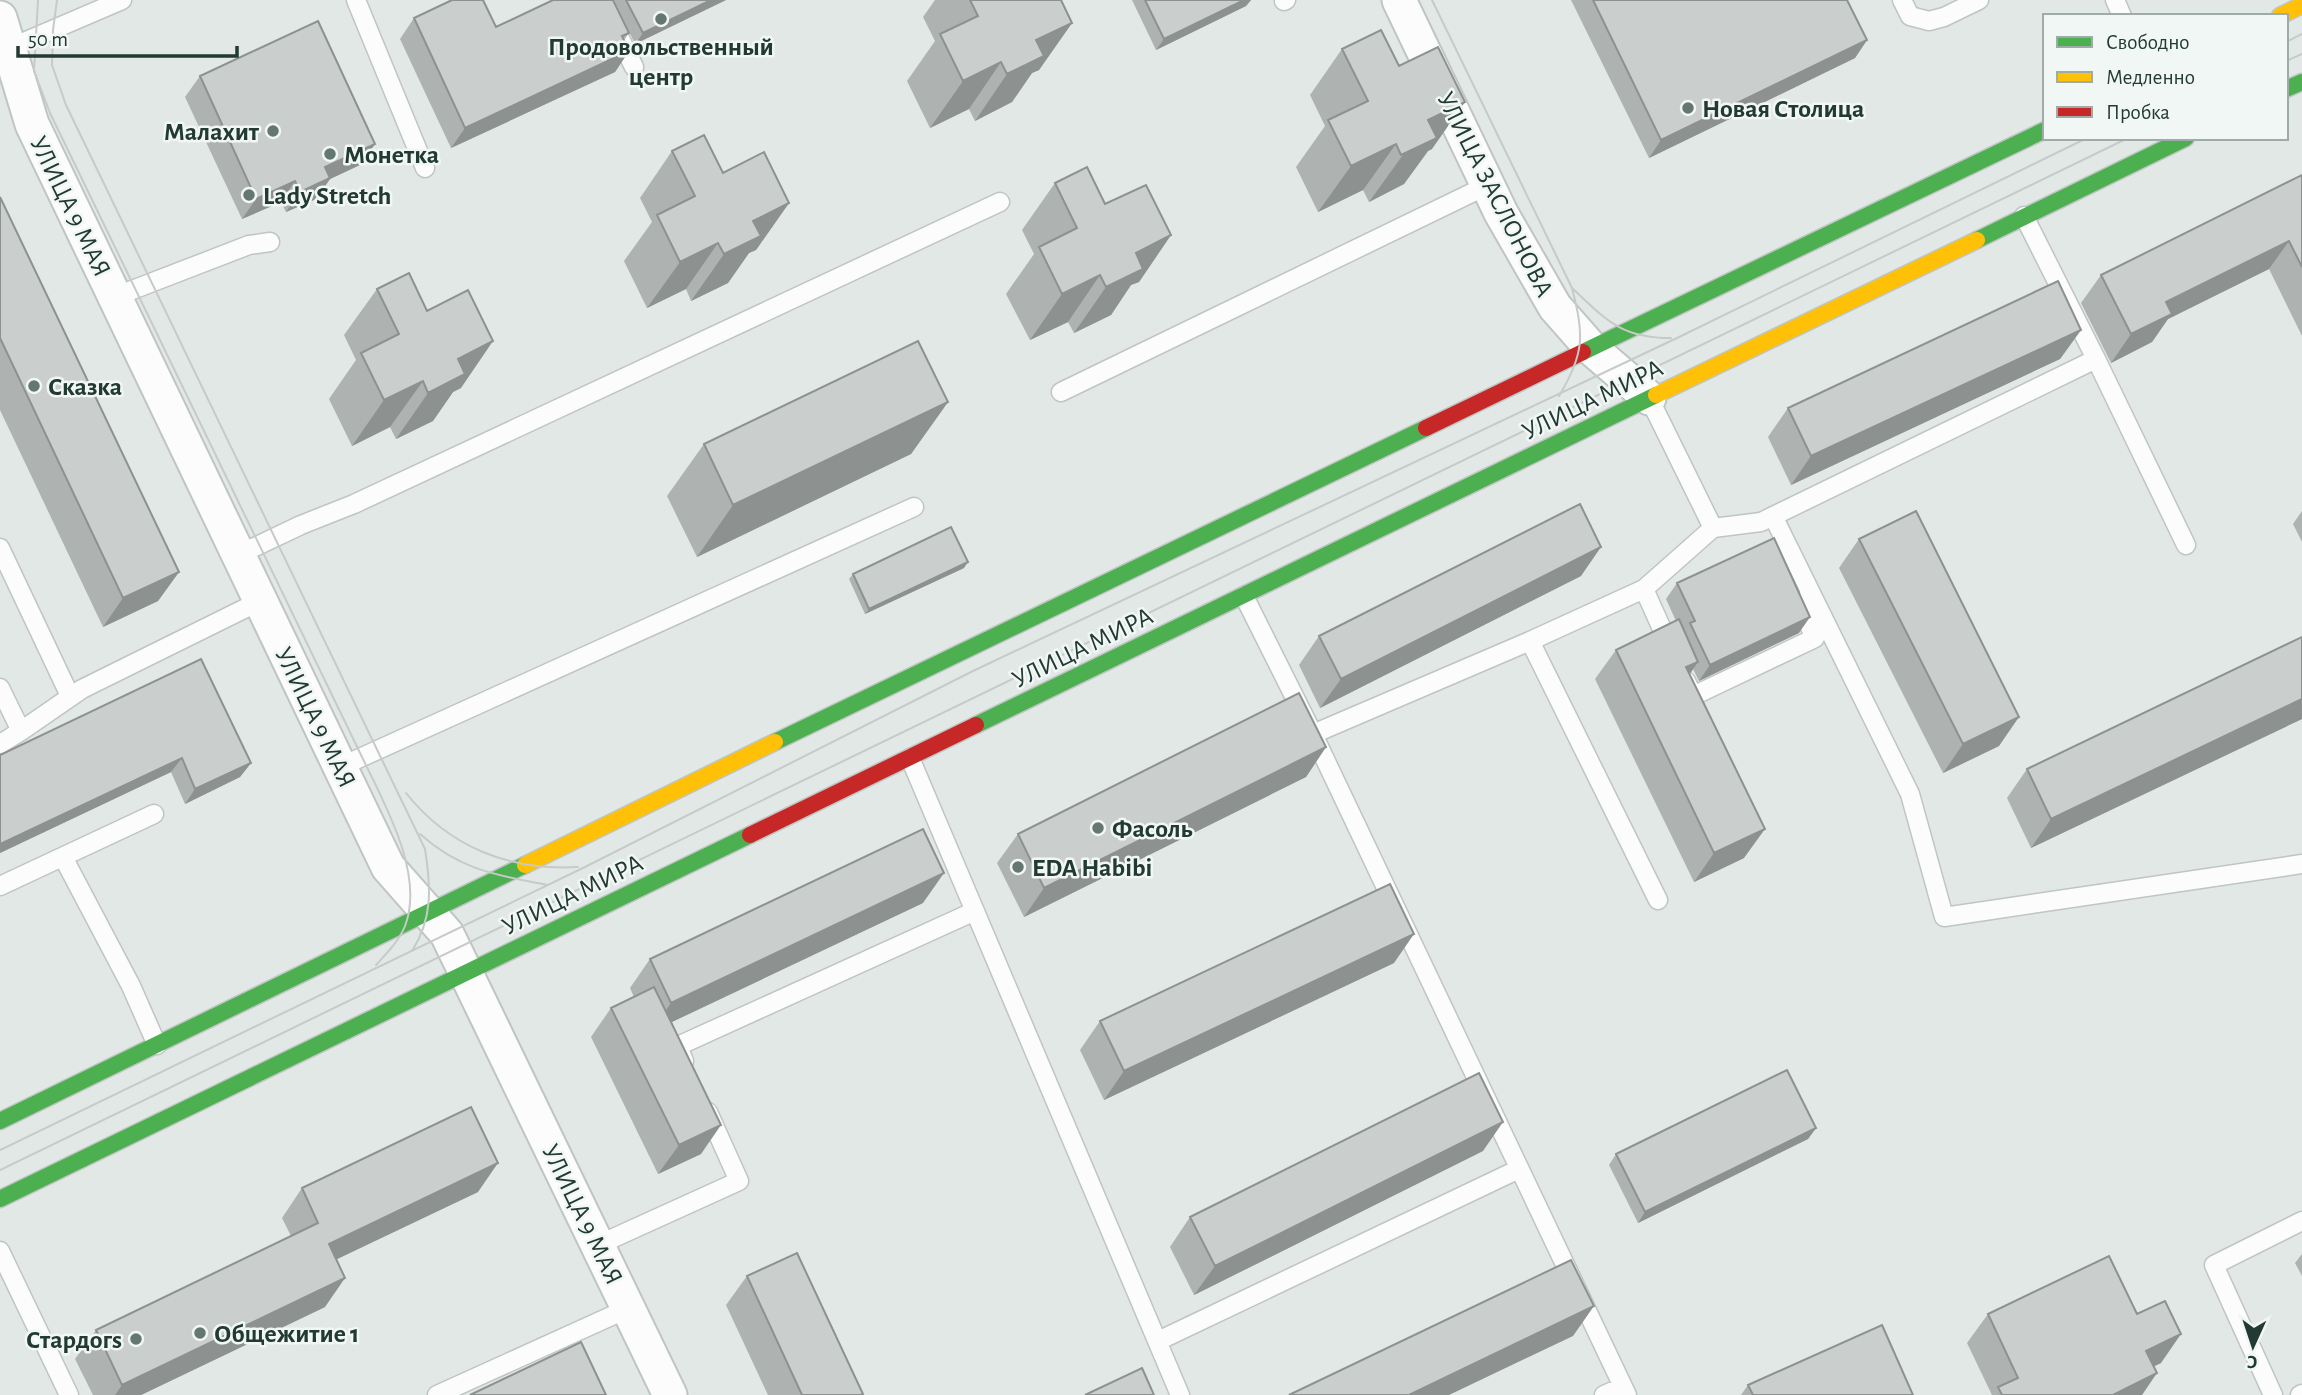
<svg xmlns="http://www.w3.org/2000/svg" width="2302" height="1395" viewBox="0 0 2302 1395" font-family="'Alegreya Sans',sans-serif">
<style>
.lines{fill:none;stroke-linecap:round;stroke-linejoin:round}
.lane-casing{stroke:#bfc5c2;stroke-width:21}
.street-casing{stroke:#bfc5c2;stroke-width:37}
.fast-casing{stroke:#bfc5c2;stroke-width:19}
.slow-casing{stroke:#bfc5c2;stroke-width:19}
.jam-casing{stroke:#bfc5c2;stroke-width:19}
.lane{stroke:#fbfcfb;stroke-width:18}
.street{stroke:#fbfcfb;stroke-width:33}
.fast{stroke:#4caf50;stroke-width:16}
.slow{stroke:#ffc107;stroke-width:16}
.jam{stroke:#c62828;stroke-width:16}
.tram{stroke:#c6cac9;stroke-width:2}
.wall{fill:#aeb2b0}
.shaded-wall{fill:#8d9190}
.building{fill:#cacfcd;stroke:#8d9190;stroke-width:2}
.poi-dot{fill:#657771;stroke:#f1f7f4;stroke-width:2.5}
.labels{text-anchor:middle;stroke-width:5;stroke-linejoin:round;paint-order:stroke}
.poi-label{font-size:26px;font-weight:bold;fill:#223a33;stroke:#f1f7f4;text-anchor:start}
.street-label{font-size:26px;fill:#223a33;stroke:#f1f7f4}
</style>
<rect width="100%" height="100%" fill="#e2e8e5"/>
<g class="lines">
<g class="lane-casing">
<path id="lane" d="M 356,0 L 425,168
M 601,0 L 634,67
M 1902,0 L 1910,16 L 1929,21 L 1944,17 L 1979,0
M 2115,0 L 2122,16
M 1284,1 L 1286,0
M 10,48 L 122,0
M 114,297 L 249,245 L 270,242
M 2096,359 L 2186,545
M 1061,392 L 1488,185
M 1649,398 L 1713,528
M 1773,516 L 1910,794 L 1944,917 L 2302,864
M 0,548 L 70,696
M 238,555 L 301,525 L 354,504 L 1000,202
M 1644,589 L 1671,649
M 1244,596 L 1313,734 L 1627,1395
M 1530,641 L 1658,900
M 1686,681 L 1693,696 L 1815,638 L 1798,601
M 0,688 L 21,731 L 82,689 L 260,601
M 1313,734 L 1530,641 L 1644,589 L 1713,528 L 1761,522 L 2096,359 L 2024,216
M 0,744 L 21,731
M 910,758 L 1180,1395
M 340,767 L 914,507
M 63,857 L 131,986 L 157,1045
M 0,886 L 154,814
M 684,1061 L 678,1046 L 975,911
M 598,1245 L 739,1181 L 708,1112
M 0,1251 L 69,1395
M 1158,1341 L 1519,1169
M 437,1395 L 629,1308
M 1604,1395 L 1622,1387
M 2273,1395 L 2214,1265 L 2302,1221
M 2300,1395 L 2302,1394"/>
</g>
<g class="street-casing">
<path id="street" d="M 1399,0 L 1501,213 L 1555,307 L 1592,349 L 1649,398
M 0,18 L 32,124 L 388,867 L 447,934 L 670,1395"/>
</g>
<g class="fast-casing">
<path id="fast" d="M 2286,89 L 2302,82
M 1977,240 L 2186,138
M 1583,352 L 2045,130
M 976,725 L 1656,395
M 775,742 L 1426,428
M 0,1121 L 525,865
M 0,1199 L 750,835"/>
</g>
<g class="slow-casing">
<path id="slow" d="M 2280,16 L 2302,5
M 1656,395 L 1977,240
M 525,865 L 775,742"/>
</g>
<g class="jam-casing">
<path id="jam" d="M 1426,428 L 1583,352
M 750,835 L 976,725"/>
</g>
<use href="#lane" class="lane"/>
<use href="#street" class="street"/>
<use href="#fast" class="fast"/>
<use href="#slow" class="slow"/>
<use href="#jam" class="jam"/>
<path class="tram" d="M 38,0 L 34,71 L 50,113 L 362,757 C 384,803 425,874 405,926 C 399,941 387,953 376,965
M 57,0 L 53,30 L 52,65 L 66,105 L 425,849 C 431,887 433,918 412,951
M 1432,0 L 1572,288 C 1584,335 1585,353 1559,396
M 2286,42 L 2302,34
M 2286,61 L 2302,54
M 1572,288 C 1606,320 1621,338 1671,338
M 406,793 C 449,847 509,871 578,867
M 420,834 C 460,870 496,875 547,885
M 0,1150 L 585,867 L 973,671 L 1677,338 L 2087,138
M 0,1170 L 2128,138"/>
</g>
<path class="wall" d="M 614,0 L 726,0 L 635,44 Z
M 935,0 L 1061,0 L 1072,23 L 1039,70 L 1032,73 L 1012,102 L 975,121 L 969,109 L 930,128 L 907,81 L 935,41 L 923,17 Z
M 1132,0 L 1251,0 L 1246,6 L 1156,50 Z
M 1571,0 L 1847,0 L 1867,40 L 1855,58 L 1649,158 Z
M 414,18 L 496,27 L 629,33 L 624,40 L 629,51 L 615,72 L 451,148 L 400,39 Z
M 1342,49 L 1432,149 L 1428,151 L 1404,184 L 1369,202 L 1363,190 L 1318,212 L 1296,167 L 1325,126 L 1310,95 Z
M 200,76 L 375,144 L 360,165 L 330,179 L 316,199 L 286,212 L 281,202 L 242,219 L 185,97 Z
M 672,151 L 789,203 L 756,250 L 749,253 L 728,283 L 691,301 L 686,289 L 647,308 L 624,261 L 652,222 L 640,198 Z
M 2302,175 L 2302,336 L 2269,269 L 2168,319 L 2152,342 L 2111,363 L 2081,303 L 2101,275 Z
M 1055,183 L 1105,204 L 1171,235 L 1139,282 L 1131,285 L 1111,315 L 1074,333 L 1068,322 L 1030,340 L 1006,294 L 1034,254 L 1022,230 Z
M 0,197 L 179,572 L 158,601 L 103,627 L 0,410 Z
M 377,289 L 461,388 L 453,392 L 433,421 L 396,439 L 390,427 L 352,446 L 329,399 L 356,360 L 344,335 Z
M 2081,330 L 2060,359 L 1791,485 L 1768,437 L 1788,408 Z
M 948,402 L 911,454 L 697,557 L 667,496 L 704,444 Z
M 2302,511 L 2302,542 L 2293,524 Z
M 1859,539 L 1999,746 L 1943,773 L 1839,568 Z
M 964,568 L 865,614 L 849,579 L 853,574 Z
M 1581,576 L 1320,708 L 1299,665 L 1319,636 Z
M 1677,583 L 1799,633 L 1699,681 L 1693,669 L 1690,674 L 1744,858 L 1694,882 L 1595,679 L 1616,650 L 1676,621 L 1666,599 Z
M 2302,637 L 2302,719 L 2031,848 L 2007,798 L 2027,769 Z
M 201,659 L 251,763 L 240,777 L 185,804 L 171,772 L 0,853 L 0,755 Z
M 1326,747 L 1306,777 L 1024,917 L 997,863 L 1018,834 Z
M 923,903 L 671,1022 L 701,1154 L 658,1174 L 591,1037 L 611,1008 L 634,997 L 630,988 L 650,959 Z
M 1394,963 L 1104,1100 L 1080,1050 L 1100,1021 Z
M 1816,1128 L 1808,1139 L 1638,1223 L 1609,1165 L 1616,1154 Z
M 1483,1151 L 1194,1295 L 1170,1247 L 1190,1217 Z
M 302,1188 L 478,1192 L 336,1259 L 325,1307 L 141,1395 L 93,1395 L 75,1359 L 96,1330 L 291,1236 L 282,1218 Z
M 2302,1254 L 2302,1276 L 2295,1263 Z
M 747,1276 L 862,1395 L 768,1395 L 726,1305 Z
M 1988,1314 L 2161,1363 L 2154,1366 L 2142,1395 L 1992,1395 L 1967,1343 Z
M 1748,1385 L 1913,1395 L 1741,1395 Z"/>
<path class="shaded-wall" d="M 711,0 L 726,0 L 635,44 L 643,33 Z
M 1244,0 L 1251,0 L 1246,6 L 1156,50 L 1164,39 Z
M 1072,23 L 1039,70 L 1032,73 L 1012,102 L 975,121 L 1007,74 L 1036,40 Z
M 1867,40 L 1855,58 L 1649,158 L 1661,140 Z
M 629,51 L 615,72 L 451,148 L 465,128 Z
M 1001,62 L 969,109 L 930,128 L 963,81 Z
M 1465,102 L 1432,149 L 1428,151 L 1404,184 L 1369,202 L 1428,120 Z
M 375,144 L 360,165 L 330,179 L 316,199 L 286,212 L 300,192 L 325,167 Z
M 1396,144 L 1363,190 L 1318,212 L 1351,166 Z
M 295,181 L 281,202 L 242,219 L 256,199 Z
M 789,203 L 756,250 L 749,253 L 728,283 L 691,301 L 724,254 L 753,221 Z
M 1171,235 L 1139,282 L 1131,285 L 1111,315 L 1074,333 L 1106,287 L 1136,253 Z
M 2289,241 L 2269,269 L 2168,319 L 2152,342 L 2111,363 L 2131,334 L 2166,302 Z
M 718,243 L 686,289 L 647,308 L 680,262 Z
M 1100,275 L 1068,322 L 1030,340 L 1062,294 Z
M 2081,330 L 2060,359 L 1791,485 L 1811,456 Z
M 493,341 L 461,388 L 453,392 L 433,421 L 396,439 L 428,393 L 458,359 Z
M 423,381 L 390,427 L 352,446 L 384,400 Z
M 948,402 L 911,454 L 697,557 L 733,505 Z
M 1601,547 L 1581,576 L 1320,708 L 1341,679 Z
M 968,562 L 964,568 L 865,614 L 869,609 Z
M 179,572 L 158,601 L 103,627 L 123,598 Z
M 1810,617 L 1799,633 L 1699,681 L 1710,665 Z
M 1698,662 L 1678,691 L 1686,667 Z
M 2302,699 L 2302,719 L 2031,848 L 2051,819 Z
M 2019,717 L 1999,746 L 1943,773 L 1963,744 Z
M 1326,747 L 1306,777 L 1024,917 L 1044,888 Z
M 182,758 L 171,772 L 0,853 L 0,844 Z
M 251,763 L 240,777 L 185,804 L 195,789 Z
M 1765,829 L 1744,858 L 1694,882 L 1714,853 Z
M 944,873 L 923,903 L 651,1032 L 671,1003 Z
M 1414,934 L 1394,963 L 1104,1100 L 1124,1071 Z
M 1503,1122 L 1483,1151 L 1194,1295 L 1215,1266 Z
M 721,1125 L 701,1154 L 658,1174 L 679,1145 Z
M 1816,1128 L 1808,1139 L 1638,1223 L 1645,1212 Z
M 498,1163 L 478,1192 L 308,1273 L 329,1244 Z
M 345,1278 L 325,1307 L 141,1395 L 115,1395 L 122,1385 Z
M 1594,1306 L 1573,1336 L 1449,1395 L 1409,1395 Z
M 2181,1334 L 2161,1363 L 2126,1380 L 2146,1351 Z
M 2157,1373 L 2142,1395 L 2113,1395 Z"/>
<path class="building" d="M 452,0 L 483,0 L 496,27 L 553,0 L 613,0 L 629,33 L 622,36 L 629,51 L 465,128 L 414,18 Z
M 626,0 L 711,0 L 643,33 Z
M 970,0 L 1061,0 L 1072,23 L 1036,40 L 1044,56 L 1007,74 L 1001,62 L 963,81 L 940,34 L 978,16 Z
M 1145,0 L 1244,0 L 1164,39 Z
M 1593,0 L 1847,0 L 1867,40 L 1661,140 Z
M 318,21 L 375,144 L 325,167 L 330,178 L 300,192 L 295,181 L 256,199 L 200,76 Z
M 1381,30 L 1399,66 L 1438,47 L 1465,102 L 1428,120 L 1437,138 L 1401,155 L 1396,144 L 1351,166 L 1328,120 L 1368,101 L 1342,49 Z
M 704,135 L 723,173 L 764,152 L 789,203 L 753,221 L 761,236 L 724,254 L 718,243 L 680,262 L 657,215 L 695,196 L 672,151 Z
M 1087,167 L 1105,204 L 1146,185 L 1171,235 L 1136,253 L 1143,269 L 1106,287 L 1100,275 L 1062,294 L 1039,247 L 1077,228 L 1055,183 Z
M 2302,175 L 2302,267 L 2289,241 L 2166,302 L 2172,314 L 2131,334 L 2101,275 Z
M 0,197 L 179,572 L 123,598 L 0,338 Z
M 409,273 L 427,311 L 468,290 L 493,341 L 458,359 L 465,374 L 428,393 L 423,381 L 384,400 L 361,353 L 399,334 L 377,289 Z
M 2058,281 L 2081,330 L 1811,456 L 1788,408 Z
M 918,341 L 948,402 L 733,505 L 704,444 Z
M 1580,504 L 1601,547 L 1341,679 L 1319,636 Z
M 1916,511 L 2019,717 L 1963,744 L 1859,539 Z
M 951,527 L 968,562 L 869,609 L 853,574 Z
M 1774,538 L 1810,617 L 1710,665 L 1690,623 L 1695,621 L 1677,583 Z
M 1679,619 L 1698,662 L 1686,667 L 1765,829 L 1714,853 L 1616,650 Z
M 2302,637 L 2302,699 L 2051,819 L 2027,769 Z
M 201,659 L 251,763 L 195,789 L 182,758 L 0,844 L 0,755 Z
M 1299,693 L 1326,747 L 1044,888 L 1018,834 Z
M 923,829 L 944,873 L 671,1003 L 650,959 Z
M 1390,884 L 1414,934 L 1124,1071 L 1100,1021 Z
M 654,987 L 721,1125 L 679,1145 L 611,1008 Z
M 1787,1070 L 1816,1128 L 1645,1212 L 1616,1154 Z
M 1479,1073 L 1503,1122 L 1215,1266 L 1190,1217 Z
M 471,1107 L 498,1163 L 329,1244 L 345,1278 L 122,1385 L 96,1330 L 318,1223 L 302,1188 Z
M 797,1253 L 863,1394 L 861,1395 L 802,1395 L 747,1276 Z
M 2109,1256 L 2137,1314 L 2165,1301 L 2181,1334 L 2146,1351 L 2157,1373 L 2113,1395 L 2002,1395 L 1998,1387 L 2018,1378 L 1988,1314 Z
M 1571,1260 L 1594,1306 L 1409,1395 L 1289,1395 Z
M 1882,1325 L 1913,1395 L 1753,1395 L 1748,1385 Z
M 581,1342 L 606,1395 L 470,1395 Z
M 1142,1368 L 1154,1395 L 1085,1395 Z"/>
<g class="poi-dot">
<circle cx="661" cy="19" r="7"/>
<circle cx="1688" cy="108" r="7"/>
<circle cx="273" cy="131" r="7"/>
<circle cx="330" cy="154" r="7"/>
<circle cx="249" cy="195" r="7"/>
<circle cx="34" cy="386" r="7"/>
<circle cx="1098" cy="828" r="7"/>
<circle cx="1018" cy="867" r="7"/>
<circle cx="200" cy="1333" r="7"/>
<circle cx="136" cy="1339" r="7"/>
</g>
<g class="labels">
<g class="poi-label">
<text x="661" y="55" text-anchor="middle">Продовольственный<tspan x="661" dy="30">центр</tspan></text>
<text x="1702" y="117">Новая Столица</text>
<text x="259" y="140" text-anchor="end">Малахит</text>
<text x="344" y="163">Монетка</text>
<text x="263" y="204">Lady Stretch</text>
<text x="48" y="395">Сказка</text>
<text x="1112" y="837">Фасоль</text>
<text x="1032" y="876">EDA Habibi</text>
<text x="214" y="1342">Общежитие 1</text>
<text x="122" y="1348" text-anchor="end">Стардогs</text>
</g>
<g class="street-label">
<text transform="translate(1496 194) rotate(63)" y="9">УЛИЦА ЗАСЛОНОВА</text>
<text transform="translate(71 206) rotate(64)" y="9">УЛИЦА 9 МАЯ</text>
<text transform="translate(1592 399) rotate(-26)" y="9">УЛИЦА МИРА</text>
<text transform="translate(1082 647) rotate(-26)" y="9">УЛИЦА МИРА</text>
<text transform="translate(316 717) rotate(64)" y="9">УЛИЦА 9 МАЯ</text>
<text transform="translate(572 894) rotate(-26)" y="9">УЛИЦА МИРА</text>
<text transform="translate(583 1214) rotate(64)" y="9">УЛИЦА 9 МАЯ</text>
</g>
</g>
<rect x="2043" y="14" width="245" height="126" fill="#f1f7f4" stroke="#9eaba7" stroke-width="2"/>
<rect x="2057" y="37" width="35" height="10" fill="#4caf50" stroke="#9eaba7" stroke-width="2"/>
<text x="2106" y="49" font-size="21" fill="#223a33">Свободно</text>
<rect x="2057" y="72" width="35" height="10" fill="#ffc107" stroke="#9eaba7" stroke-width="2"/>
<text x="2106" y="84" font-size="21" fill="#223a33">Медленно</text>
<rect x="2057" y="107" width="35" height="10" fill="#c62828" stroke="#9eaba7" stroke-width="2"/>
<text x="2106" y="119" font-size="21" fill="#223a33">Пробка</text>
<g transform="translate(2253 1346) rotate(183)" stroke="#f1f7f4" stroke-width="5" paint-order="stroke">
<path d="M0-5L12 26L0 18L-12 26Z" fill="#223a33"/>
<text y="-10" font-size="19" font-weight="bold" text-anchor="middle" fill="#223a33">С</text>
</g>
<path d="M18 46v10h219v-10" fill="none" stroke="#223a33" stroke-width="3.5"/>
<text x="28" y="46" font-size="21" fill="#223a33" stroke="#f1f7f4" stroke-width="5" paint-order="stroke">50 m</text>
</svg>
